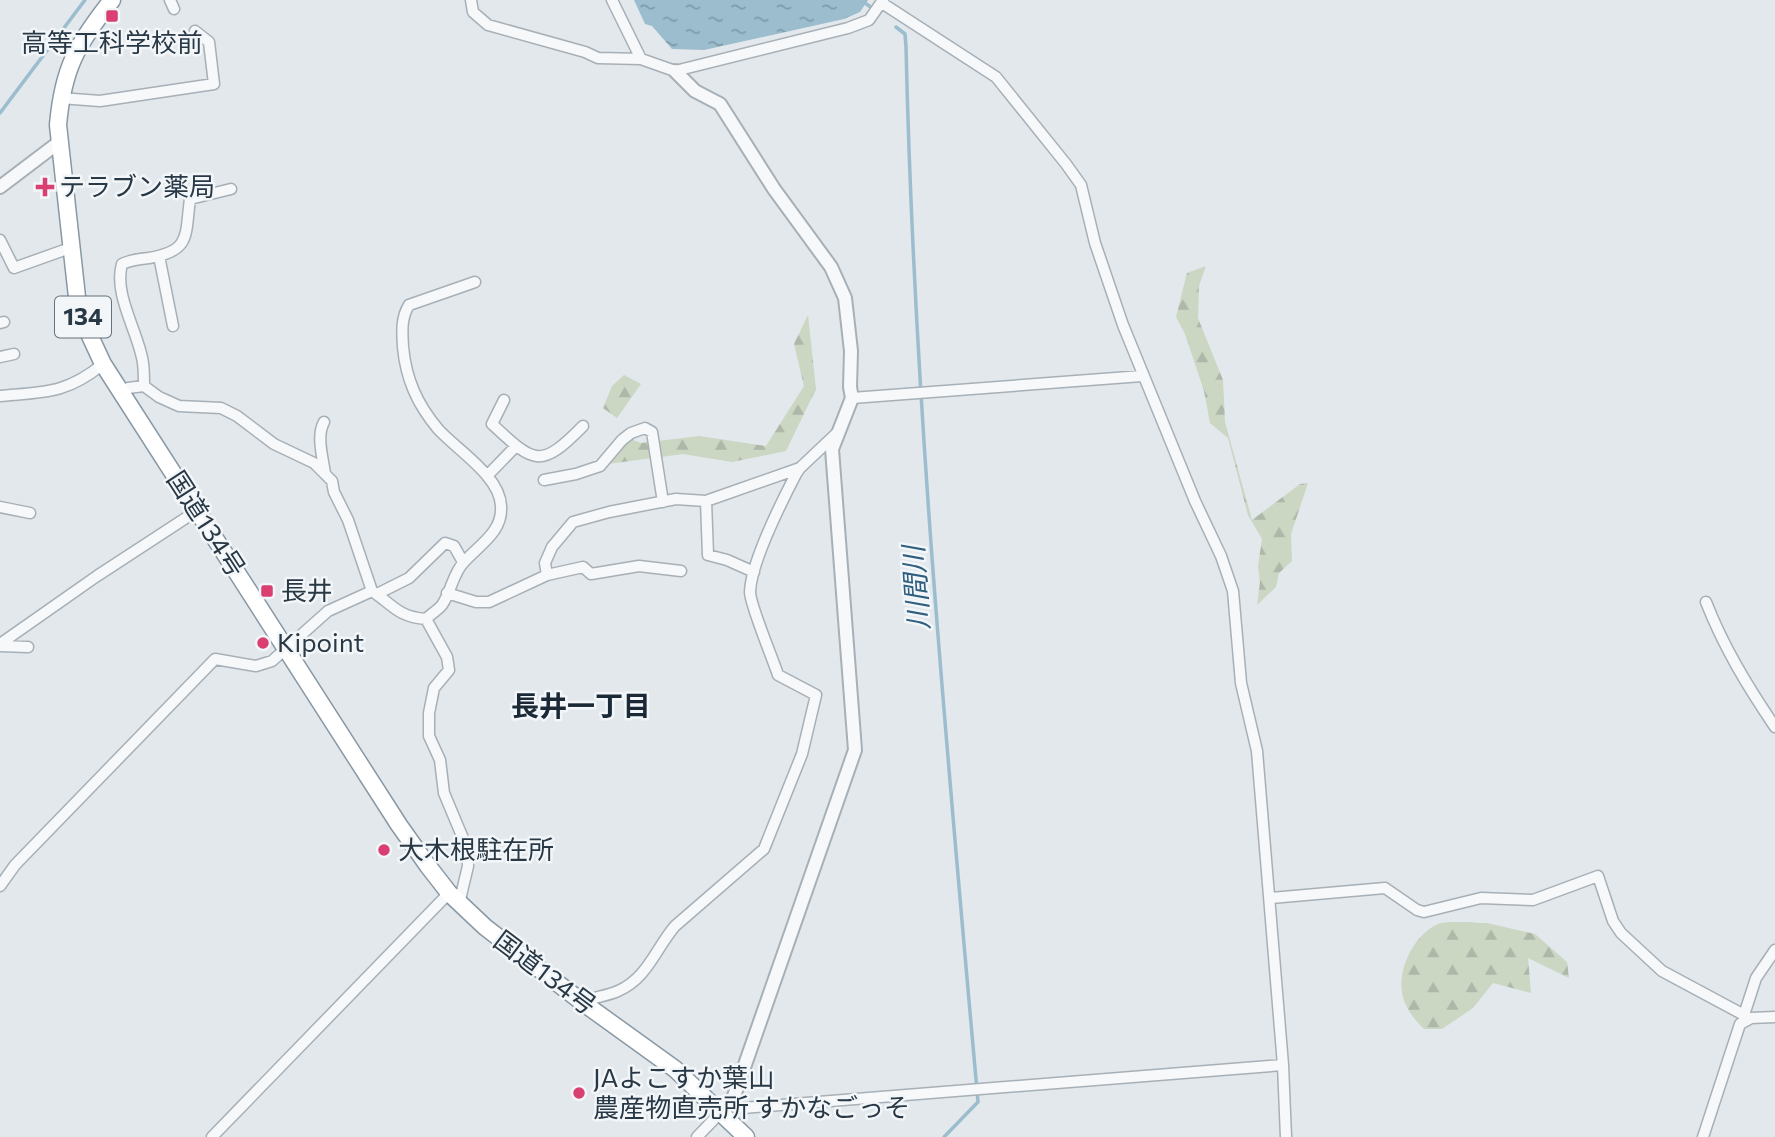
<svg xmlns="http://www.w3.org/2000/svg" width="1775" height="1137" viewBox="0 0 1775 1137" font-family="Commissioner,'Noto Sans JP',sans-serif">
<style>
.forest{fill:url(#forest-firs)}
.water{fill:url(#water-ripples)}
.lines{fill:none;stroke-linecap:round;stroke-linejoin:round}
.stream{stroke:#9bbdce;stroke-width:3.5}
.minor-casing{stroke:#a7b0b7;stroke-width:13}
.tertiary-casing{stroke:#a7b0b7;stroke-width:16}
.trunk-casing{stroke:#8898a4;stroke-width:19}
.minor{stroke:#f6f8fa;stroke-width:10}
.tertiary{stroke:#f6f8fa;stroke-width:12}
.trunk{stroke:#fff;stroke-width:16}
.poi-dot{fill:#d93f71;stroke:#f2f6f9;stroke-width:2.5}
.labels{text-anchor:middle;stroke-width:5;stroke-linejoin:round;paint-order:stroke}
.shield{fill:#f2f6f9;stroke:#65717b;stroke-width:2}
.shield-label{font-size:24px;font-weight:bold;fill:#293845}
.poi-label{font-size:26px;fill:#293845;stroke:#f2f6f9;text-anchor:start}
.street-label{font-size:26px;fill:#293845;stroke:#f2f6f9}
.water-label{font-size:28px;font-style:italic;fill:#2f5f7d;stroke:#f2f6f9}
.neighbourhood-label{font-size:28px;font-weight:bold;fill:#1b2936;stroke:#f2f6f9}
</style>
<defs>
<pattern id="forest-firs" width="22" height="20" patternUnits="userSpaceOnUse" patternTransform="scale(1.75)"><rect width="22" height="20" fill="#cbd6c3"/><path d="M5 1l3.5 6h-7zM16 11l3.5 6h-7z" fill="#aeb8a9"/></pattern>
<pattern id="water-ripples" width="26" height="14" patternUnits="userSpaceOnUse" patternTransform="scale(1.75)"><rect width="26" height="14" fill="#9bbdce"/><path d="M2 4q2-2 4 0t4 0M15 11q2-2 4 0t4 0" fill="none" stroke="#7e9ba9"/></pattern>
</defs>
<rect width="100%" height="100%" fill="#e2e8ec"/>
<path class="forest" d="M 1206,266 L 1199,286 L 1198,318 L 1223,380 L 1225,422 L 1252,520 L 1300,484 L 1308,483 L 1291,534 L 1292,561 L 1279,573 L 1276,587 L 1257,605 L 1260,582 L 1258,566 L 1262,539 L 1248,515 L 1228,438 L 1210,423 L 1204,391 L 1185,334 L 1176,317 L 1187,273 Z
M 808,315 L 816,389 L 786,451 L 732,462 L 683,454 L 608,464 L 628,438 L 641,443 L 699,436 L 766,446 L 804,386 L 794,344 Z
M 624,375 L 641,384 L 617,418 L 603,408 L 612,386 Z
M 1487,923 L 1535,934 L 1567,962 L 1569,978 L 1528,958 L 1531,993 L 1493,983 L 1473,1008 L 1442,1029 L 1424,1029 C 1414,1019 1404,1007 1402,992 C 1398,967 1415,934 1438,924 C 1448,920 1475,923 1487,923 Z"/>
<path class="water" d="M 634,0 L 868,0 L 860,12 L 844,19 L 704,50 L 672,49 L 652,26 L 645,24 Z"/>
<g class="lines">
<path class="stream" d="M 865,0 L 865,3 L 872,8
M 896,27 L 905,34 L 906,47 C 914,401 947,751 978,1102 L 944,1137
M 0,113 L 85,0"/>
<g class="minor-casing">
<path id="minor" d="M 170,0 L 174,9
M 471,0 L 473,12 L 488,25 L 585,52 L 598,58 L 641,59
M 612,0 L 641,59 L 675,71 L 848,28 L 869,20 L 883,0
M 882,3 L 996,77 L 1066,164 L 1081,185 L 1095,243 L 1123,325 L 1195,501 L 1221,556 L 1233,591 L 1241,683 L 1257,751 L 1283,1065 L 1286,1137
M 60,98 L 100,101 L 214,84 L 209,42 L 195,31
M 0,240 L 14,268 L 70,248
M 159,256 L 173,326
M 0,323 L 4,322
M 0,357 L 14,354
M 144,386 C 144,379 144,371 143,363 C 139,333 113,295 122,264 C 130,260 139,259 149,258 C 191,251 185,236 190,199 L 231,189
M 121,392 L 128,388 L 144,386 L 159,397 L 179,406 L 221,408 L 237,416 L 274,444 L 314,463 L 332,481 L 334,492 L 348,520 L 372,591
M 0,396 C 45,392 66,394 103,364
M 852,398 L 1142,376
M 504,400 L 492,424 C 534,463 540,470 583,426
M 324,422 C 316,436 323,458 325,474
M 487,476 L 516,446
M 544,480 L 576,474 L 600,466 L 622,440 L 631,433 L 645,428 L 652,432 L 663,502
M 706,501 L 708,555 L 727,560 L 754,572
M 0,507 L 30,513
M 547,575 L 545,563 L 552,547 L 573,522 L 609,512 L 676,499 L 706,501 L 800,468
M 447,593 L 476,602 L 489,602 L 547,575 L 583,567 L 591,574 L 639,566 L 681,571
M 377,594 L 409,578 L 445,543 L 454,546 L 463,562
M 1706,602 C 1724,648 1748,687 1775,727
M 426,619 L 447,657 L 449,670 L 434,688 L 429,713 L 429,736 L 440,760 L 444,793 L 467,848 L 468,866 L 459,904
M 0,644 L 97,576 L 198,510
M 0,646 L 28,647
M 0,886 L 15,865 L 215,659 L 256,666 L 272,661 L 328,611 L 372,591 C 393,605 398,617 426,619 C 431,614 438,610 442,605 C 451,592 453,573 464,562 C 479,545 503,532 501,506 C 500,476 457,450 438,429 C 417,404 406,379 403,347 C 402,331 401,318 409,305 L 475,282
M 1271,898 L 1385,888 L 1417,910 L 1424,912 L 1481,898 L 1533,900 L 1598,876 L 1613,921 L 1621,933 L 1662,971 L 1744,1015 L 1744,1020
M 582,1002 C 594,997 607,996 618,991 C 647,979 656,948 675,926 L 764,849 L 802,754 L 816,695 L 778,675 C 773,659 750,605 750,592 C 751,563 782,501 796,474 L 800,468 L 837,433
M 1744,1015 L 1756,978 L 1775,950
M 730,1103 L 743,1108 L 1283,1065
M 212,1137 L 449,893
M 697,1137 L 721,1112
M 1703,1137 L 1740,1024 L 1751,1018 L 1775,1017"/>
</g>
<g class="tertiary-casing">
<path id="tertiary" d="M 675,71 L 695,91 L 720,104 L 774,189 L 831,267 L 845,298 L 851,351 L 850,387 L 852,398 L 832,449 L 855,750 L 733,1099 L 721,1112
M 0,187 L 58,143"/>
</g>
<g class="trunk-casing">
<path id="trunk" d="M 112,0 C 77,44 63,68 58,125 L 77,297 L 84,323 L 103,364 L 399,825 L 428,866 L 449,893 L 485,927 L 582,1002 L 675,1069 L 746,1137"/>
</g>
<use href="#minor" class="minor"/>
<use href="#tertiary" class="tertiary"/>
<use href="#trunk" class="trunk"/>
</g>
<g class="poi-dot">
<rect x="105" y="9" width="14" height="14" rx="3.5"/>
<path d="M41.5 176.5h7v7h7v7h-7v7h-7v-7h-7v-7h7z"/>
<rect x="260" y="584" width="14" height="14" rx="3.5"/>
<circle cx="263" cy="643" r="7"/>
<circle cx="384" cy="850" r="7"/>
<circle cx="579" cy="1093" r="7"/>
</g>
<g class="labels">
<rect class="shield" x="55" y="296.5" width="56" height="41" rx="5"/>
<g class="shield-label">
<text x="83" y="325">134</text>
</g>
<g class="poi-label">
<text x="112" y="52" text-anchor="middle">高等工科学校前</text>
<text x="59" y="196">テラブン薬局</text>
<text x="281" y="600">長井</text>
<text x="277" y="652">Kipoint</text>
<text x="398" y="859">大木根駐在所</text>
<text x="593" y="1087">JAよこすか葉山<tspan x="593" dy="30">農産物直売所 すかなごっそ</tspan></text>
</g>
<g class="street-label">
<text transform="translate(206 524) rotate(57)" y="9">国道134号</text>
<text transform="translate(545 973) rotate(37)" y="9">国道134号</text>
</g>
<g class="water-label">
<text transform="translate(916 588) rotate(-94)" y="10">川間川</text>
</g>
<g class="neighbourhood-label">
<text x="581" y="716">長井一丁目</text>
</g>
</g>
</svg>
